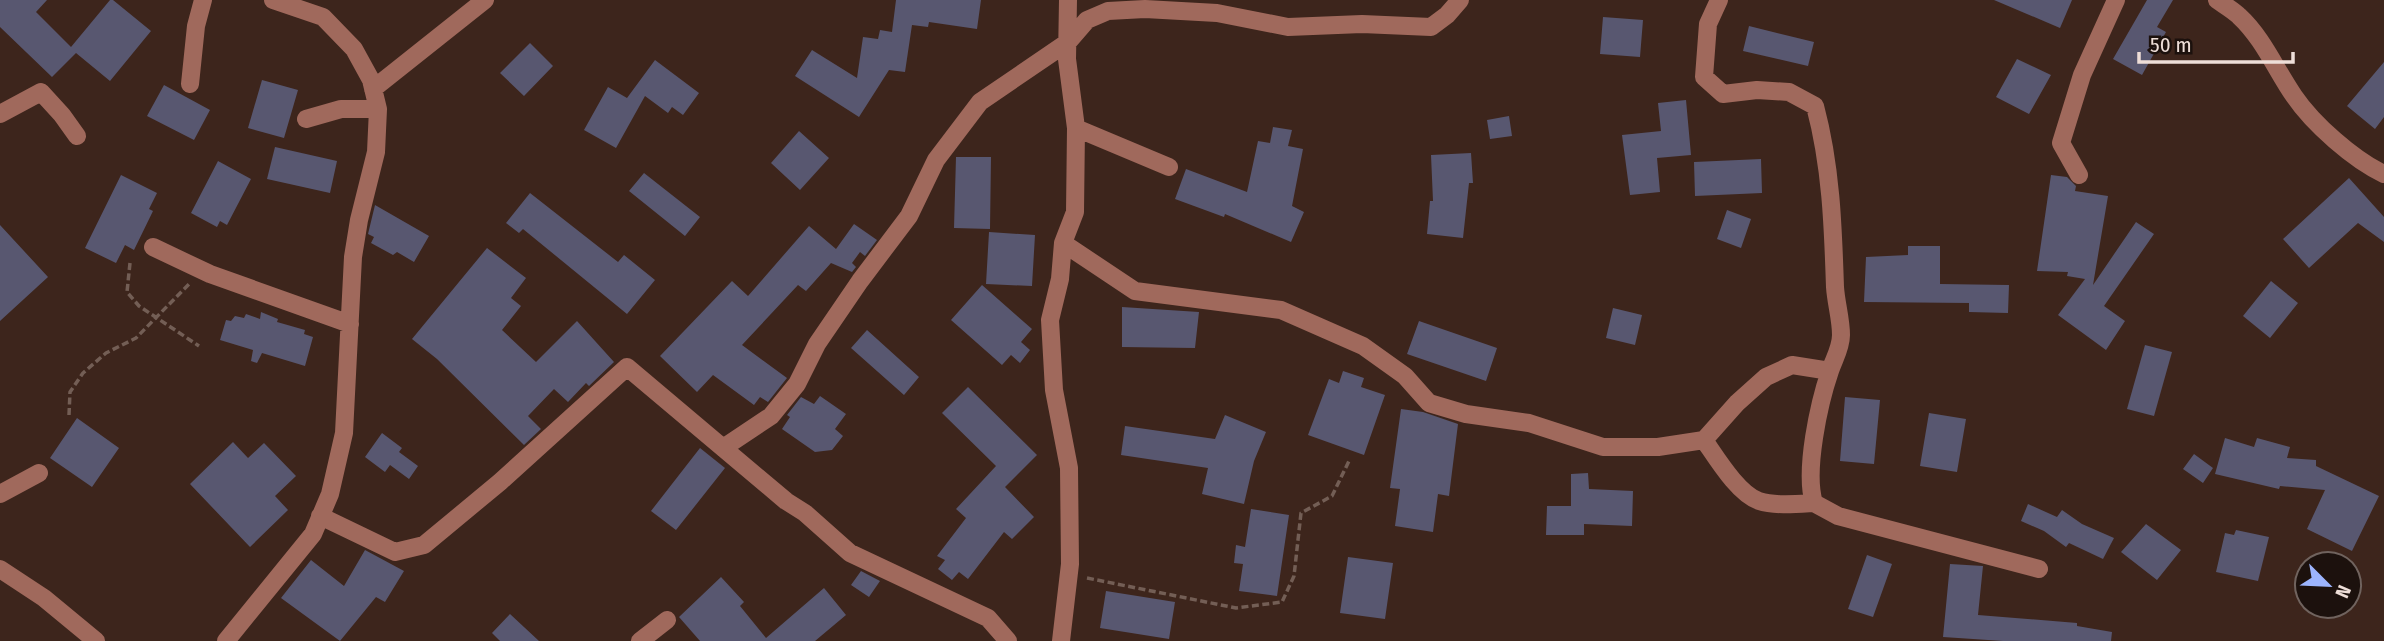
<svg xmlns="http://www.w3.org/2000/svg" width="2384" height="641" viewBox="0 0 2384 641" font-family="'Fira Sans Condensed',sans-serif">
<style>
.building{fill:#585770}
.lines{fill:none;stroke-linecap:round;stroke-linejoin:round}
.path{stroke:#735e55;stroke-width:3.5;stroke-dasharray:7 3.5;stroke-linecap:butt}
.minor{stroke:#a0695c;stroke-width:18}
</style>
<rect width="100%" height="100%" fill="#3d251c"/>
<path class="building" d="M 0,0 L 47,0 L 36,12 L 71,47 L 110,0 L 113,0 L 151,31 L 110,81 L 76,53 L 52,77 L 0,27 Z
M 896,0 L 981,0 L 977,29 L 929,22 L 928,27 L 912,25 L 905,72 L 889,70 L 859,117 L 795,76 L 812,50 L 857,78 L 863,37 L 878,39 L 880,30 L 892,32 Z
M 1994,0 L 2072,0 L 2060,28 Z
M 2147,0 L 2173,0 L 2157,27 L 2166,32 L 2142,75 L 2113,59 Z
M 1603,17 L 1643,20 L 1640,57 L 1600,54 Z
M 1749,26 L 1814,42 L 1808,66 L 1743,51 Z
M 530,43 L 553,66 L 524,96 L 500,73 Z
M 2017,59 L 2051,75 L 2029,114 L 1996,97 Z
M 655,60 L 699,93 L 683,115 L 672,107 L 668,113 L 645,96 L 616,148 L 584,130 L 608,87 L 627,98 Z
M 2384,62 L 2384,117 L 2375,129 L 2347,106 Z
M 262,80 L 298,90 L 284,138 L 248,128 Z
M 164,85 L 210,110 L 194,140 L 147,116 Z
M 1686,100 L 1691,155 L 1657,158 L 1660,192 L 1630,195 L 1622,135 L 1661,131 L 1658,103 Z
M 1509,116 L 1512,136 L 1490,139 L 1487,120 Z
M 1273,127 L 1292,130 L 1288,146 L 1303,149 L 1292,206 L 1304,212 L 1291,242 L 1225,214 L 1224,217 L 1175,199 L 1186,169 L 1247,192 L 1258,141 L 1270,143 Z
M 799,131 L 829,158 L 800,190 L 771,163 Z
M 275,147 L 337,161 L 330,193 L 267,179 Z
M 1471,153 L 1473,183 L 1469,183 L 1463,238 L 1427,234 L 1430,201 L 1433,201 L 1431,155 Z
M 956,157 L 991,157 L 990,229 L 954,228 Z
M 1761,159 L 1762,193 L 1695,196 L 1694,162 Z
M 218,161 L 251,179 L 227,225 L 220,221 L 217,227 L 191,213 Z
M 644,173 L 700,217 L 685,236 L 629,191 Z
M 121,175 L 157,193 L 149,209 L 153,211 L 134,250 L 125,245 L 116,263 L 85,248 Z
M 2051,175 L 2067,177 L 2076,186 L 2075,191 L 2108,196 L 2093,285 L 2136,222 L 2154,234 L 2104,306 L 2125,321 L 2106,350 L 2058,315 L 2085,279 L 2067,276 L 2068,272 L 2037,271 Z
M 2349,178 L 2384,217 L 2384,242 L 2358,223 L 2309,268 L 2283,239 Z
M 530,193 L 618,262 L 624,255 L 655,280 L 627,314 L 523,229 L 519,233 L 506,223 Z
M 375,205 L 429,236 L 414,262 L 397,252 L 393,255 L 371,243 L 374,237 L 368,234 Z
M 1727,210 L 1751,219 L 1741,248 L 1717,239 Z
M 854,224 L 877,240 L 865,256 L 860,252 L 852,263 L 856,267 L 852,272 L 831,263 L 806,291 L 798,285 L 742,345 L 787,378 L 768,402 L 760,397 L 754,405 L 713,375 L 697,392 L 660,356 L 732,281 L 748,296 L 809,226 L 836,249 Z
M 0,225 L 48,277 L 0,321 Z
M 989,232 L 1035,235 L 1032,286 L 986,284 Z
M 1908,246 L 1940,246 L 1940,284 L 2009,285 L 2008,313 L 1969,312 L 1969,303 L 1864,302 L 1866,257 L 1908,255 Z
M 487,248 L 526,278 L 511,298 L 521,306 L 502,330 L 536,362 L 577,321 L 614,362 L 589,386 L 586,383 L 568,402 L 554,389 L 528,416 L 541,429 L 524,445 L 437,359 L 412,339 Z
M 2271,281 L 2298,303 L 2270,338 L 2243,316 Z
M 982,285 L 1032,329 L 1021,342 L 1030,350 L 1020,363 L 1011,355 L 1002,365 L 951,320 Z
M 1122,307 L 1199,312 L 1195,348 L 1122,347 Z
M 1613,308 L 1642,315 L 1635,345 L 1606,338 Z
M 261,312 L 278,319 L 277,322 L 305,330 L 304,334 L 313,337 L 305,366 L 262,353 L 257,363 L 251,361 L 253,350 L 220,340 L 226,320 L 231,321 L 235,316 L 244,318 L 246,314 L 260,319 Z
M 1419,321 L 1497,348 L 1486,381 L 1407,354 Z
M 867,330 L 919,377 L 904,395 L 851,348 Z
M 2145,345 L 2172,352 L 2154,416 L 2127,409 Z
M 1343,371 L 1364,378 L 1361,387 L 1385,395 L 1364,455 L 1308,435 L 1329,379 L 1339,383 Z
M 968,387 L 1037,455 L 1005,487 L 1034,517 L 1012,539 L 1004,532 L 968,579 L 959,572 L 952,580 L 938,569 L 945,560 L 937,556 L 966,518 L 956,509 L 996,466 L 942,413 Z
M 820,396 L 846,414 L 835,429 L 843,436 L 832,450 L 815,452 L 782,429 L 790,417 L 787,415 L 801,397 L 814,404 Z
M 1845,397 L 1880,400 L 1874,464 L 1840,461 Z
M 1401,409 L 1423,412 L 1458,424 L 1449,496 L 1438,494 L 1433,532 L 1395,526 L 1400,489 L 1390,488 Z
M 1929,413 L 1966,419 L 1957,472 L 1920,466 Z
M 1225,415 L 1266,432 L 1254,461 L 1244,504 L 1202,494 L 1208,468 L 1121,455 L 1125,426 L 1215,439 Z
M 77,418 L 119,448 L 92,487 L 50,458 Z
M 382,433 L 402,448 L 399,452 L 418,466 L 409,479 L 390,465 L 385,472 L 365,457 Z
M 2225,438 L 2254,447 L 2257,438 L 2290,447 L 2287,458 L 2316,460 L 2316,466 L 2379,496 L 2352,551 L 2307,529 L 2325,490 L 2280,486 L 2279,489 L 2215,474 Z
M 233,442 L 248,458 L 264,443 L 296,476 L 275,496 L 288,510 L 250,547 L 190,484 Z
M 700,448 L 725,468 L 676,530 L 651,511 Z
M 2194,454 L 2213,468 L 2203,483 L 2183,469 Z
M 1588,473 L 1589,489 L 1633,491 L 1632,526 L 1584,524 L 1584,535 L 1546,535 L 1547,506 L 1571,506 L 1571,474 Z
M 2028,504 L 2057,517 L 2062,510 L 2082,524 L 2114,538 L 2103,559 L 2069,543 L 2066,547 L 2044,531 L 2021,521 Z
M 1251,509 L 1289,515 L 1277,596 L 1239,591 L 1243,564 L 1234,563 L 1236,545 L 1245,547 Z
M 2146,524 L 2181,550 L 2157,580 L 2121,552 Z
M 2236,530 L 2269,537 L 2258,581 L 2216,572 L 2225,533 L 2234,535 Z
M 365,550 L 404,571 L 385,602 L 376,597 L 340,641 L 281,598 L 311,560 L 344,586 Z
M 1867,555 L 1892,564 L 1873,617 L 1848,609 Z
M 1348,557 L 1393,563 L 1385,619 L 1340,613 Z
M 1950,564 L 1983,566 L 1978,615 L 2077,623 L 2077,626 L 2112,632 L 2111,641 L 2003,641 L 1943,637 Z
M 861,571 L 880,581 L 869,597 L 851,585 Z
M 721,577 L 744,602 L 740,606 L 766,638 L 824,588 L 846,615 L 815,641 L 700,641 L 679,617 Z
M 1106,591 L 1175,602 L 1169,639 L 1100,628 Z
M 510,614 L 539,641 L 500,641 L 492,633 Z"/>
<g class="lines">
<path class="path" d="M 130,263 L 127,292 L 139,306 L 199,346
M 69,415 L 70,392 L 83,373 L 106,353 L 136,338 L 190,283
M 1087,578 L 1236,608 L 1282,602 L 1294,576 L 1301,513 L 1332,496 L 1349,461"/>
<path class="minor" d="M 1719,0 L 1708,24 L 1704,77 L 1723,94 L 1757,90 L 1789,92 L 1815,106 C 1831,166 1833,225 1835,287 C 1836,303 1841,319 1841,335 C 1841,348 1834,359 1830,371 C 1819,403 1804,471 1814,503 L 1838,516 L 2039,569
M 2217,0 C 2224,5 2233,10 2239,16 C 2263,38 2276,70 2294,96 C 2313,124 2354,160 2384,174
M 190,84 L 196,26 L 203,0
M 373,89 L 485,0
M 0,114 L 41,92 L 62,115 L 77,136
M 306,119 L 341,109 L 378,109
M 1076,128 L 1169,167
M 2079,175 L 2061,143 L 2082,75 L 2116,0
M 1063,243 L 1135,291 L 1281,310 L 1363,346 L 1405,376 L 1429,403 L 1466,414 L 1529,423 L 1603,447 L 1658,447 L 1704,440 L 1737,403 L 1766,377 L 1792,365 L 1830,371
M 153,247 L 210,274 L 350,324
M 1704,440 C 1716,457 1738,494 1759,501 C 1775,506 1797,504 1814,503
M 723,448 L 771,416 L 797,384 L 817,344 L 860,281 L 909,216 L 936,160 L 980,102 L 1068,42 L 1087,20 L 1108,11 L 1145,9 L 1217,13 L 1288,27 L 1362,24 L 1431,27 L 1447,15 L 1460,0
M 0,494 L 39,473
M 320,516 L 395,552 L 424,545 L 500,482 L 627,367 L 786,501 L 805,513 L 850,553 L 988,618 L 1008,641
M 0,569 L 44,598 L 96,641
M 226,641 L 313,534 L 330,494 L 344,433 L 353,257 L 359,220 L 376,152 L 378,109 L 371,80 L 354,49 L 323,17 L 273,0
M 640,641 L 667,620
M 1061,641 L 1070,564 L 1069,468 L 1054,390 L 1050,320 L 1060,279 L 1063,243 L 1075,212 L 1076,128 L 1067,59 L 1068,0"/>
</g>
<g transform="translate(2328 585) rotate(114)"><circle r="33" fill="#1c110d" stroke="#70635e" stroke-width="2"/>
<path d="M0-5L12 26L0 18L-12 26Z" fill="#9cb4fd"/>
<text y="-10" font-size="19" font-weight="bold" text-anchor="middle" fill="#eeded8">N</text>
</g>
<path d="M2139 52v10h154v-10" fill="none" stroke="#eeded8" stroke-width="3.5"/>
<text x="2150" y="52" font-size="21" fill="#eeded8" stroke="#1c110d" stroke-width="5" paint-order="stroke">50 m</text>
</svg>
